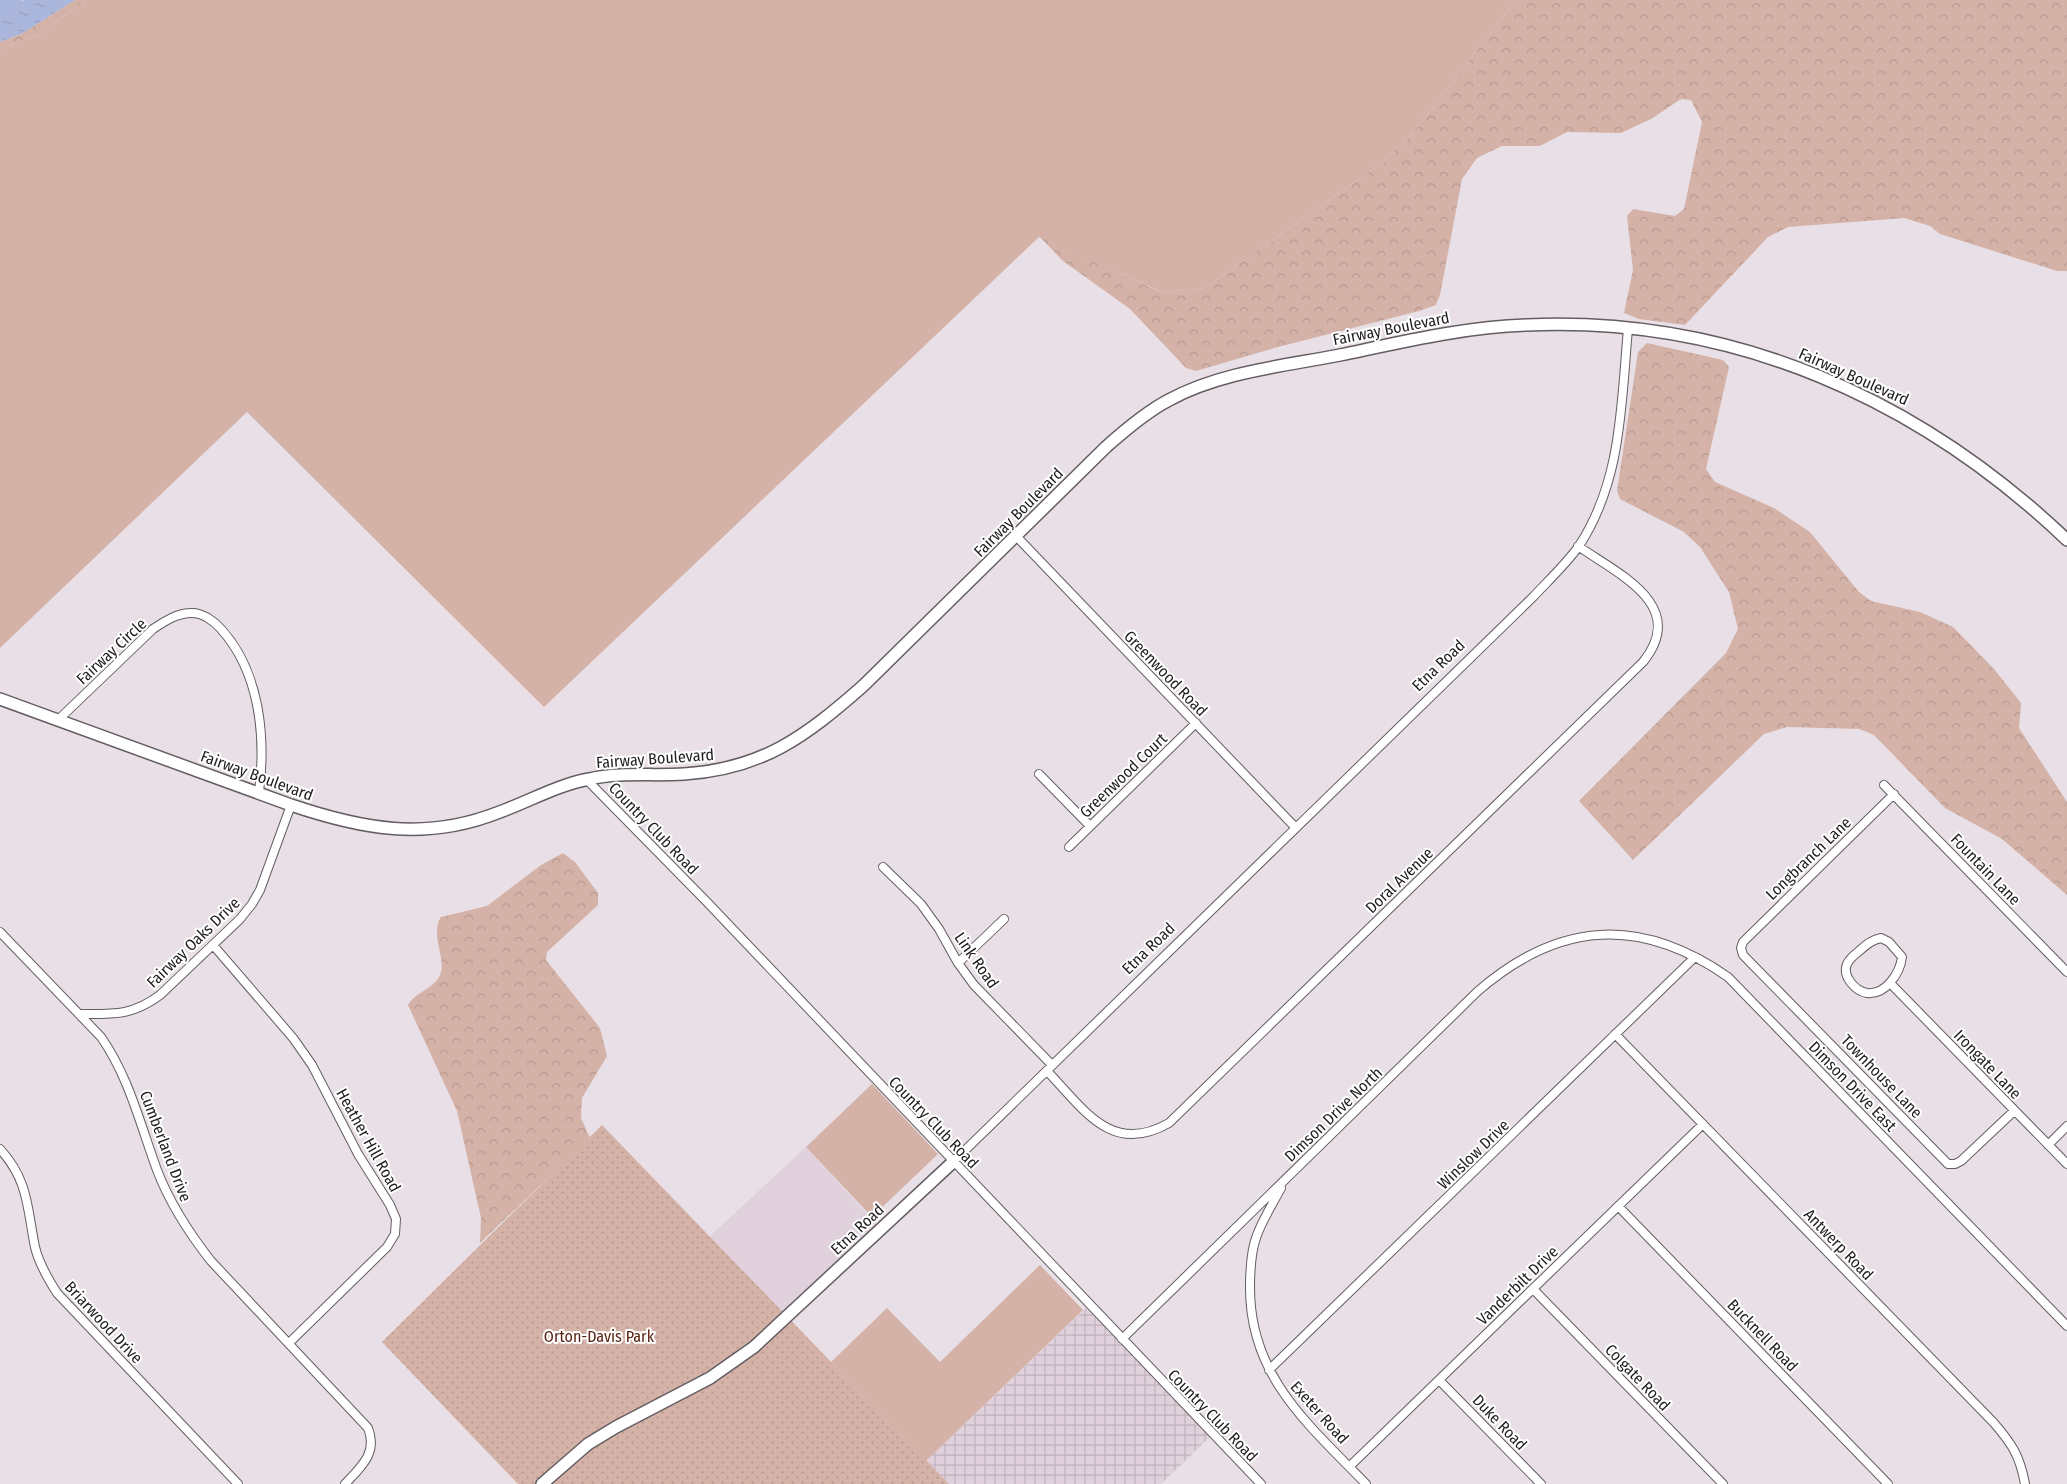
<svg xmlns="http://www.w3.org/2000/svg" width="2067" height="1484" viewBox="0 0 2067 1484" font-family="'Fira Sans Condensed',sans-serif">
<style>
.built{fill:#e0d1dc}
.industrial{fill:url(#industrial-grid)}
.green{fill:#d5b2a7}
.forest{fill:url(#forest-crowns)}
.park{fill:url(#park-dots)}
.water{fill:url(#water-ripples)}
.lines{fill:none;stroke-linecap:round;stroke-linejoin:round}
.river{stroke:#abb6dd;stroke-width:18}
.street-casing{stroke:#645d62;stroke-width:10}
.secondary-casing{stroke:#645d62;stroke-width:14}
.street{stroke:#fff;stroke-width:8}
.secondary{stroke:#fff;stroke-width:11}
.labels{text-anchor:middle;stroke-width:4;stroke-linejoin:round;paint-order:stroke}
.street-label{font-size:16px;fill:#201d1f;stroke:#fff}
.park-label{font-size:16px;fill:#5b2311;stroke:#fff}
</style>
<defs>
<pattern id="industrial-grid" width="8" height="8" patternUnits="userSpaceOnUse" patternTransform="scale(1.25)"><rect width="8" height="8" fill="#e0d1dc"/><path d="M0 4h8M4 0v8" fill="none" stroke="#c0b3bc"/></pattern>
<pattern id="forest-crowns" width="20" height="18" patternUnits="userSpaceOnUse" patternTransform="scale(1.25)"><rect width="20" height="18" fill="#d5b2a7"/><path d="M2 6a3 3 0 1 1 6 0M12 15a3 3 0 1 1 6 0" fill="none" stroke="#b7998f"/></pattern>
<pattern id="park-dots" width="8" height="8" patternUnits="userSpaceOnUse" patternTransform="scale(1.25)"><rect width="8" height="8" fill="#d5b2a7"/><path d="M2 2h.1M6 6h.1" fill="none" stroke="#b7998f" stroke-width="1.8" stroke-linecap="round"/></pattern>
<pattern id="water-ripples" width="26" height="14" patternUnits="userSpaceOnUse" patternTransform="scale(1.25)"><rect width="26" height="14" fill="#abb6dd"/><path d="M2 4q2-2 4 0t4 0M15 11q2-2 4 0t4 0" fill="none" stroke="#939cbd"/></pattern>
</defs>
<rect width="100%" height="100%" fill="#e8e0e6"/>
<path class="built" d="M 806,1147 L 881,1229 L 788,1318 L 709,1237 Z"/>
<path class="industrial" d="M 1090,1304 L 1214,1433 L 1161,1484 L 949,1484 L 926,1461 Z"/>
<path class="green" d="M 86,0 L 1516,0 L 1413,133 L 1382,163 L 1203,289 L 1162,292 L 1039,237 L 544,707 L 247,412 L 0,648 L 0,49 L 38,35 Z
M 872,1084 L 938,1154 L 872,1217 L 806,1147 Z
M 1040,1265 L 1083,1310 L 926,1461 L 831,1362 L 887,1308 L 940,1362 Z"/>
<path class="forest" d="M 75,0 L 86,0 L 38,35 L 0,49 L 0,42 L 21,34 Z
M 1516,0 L 2067,0 L 2067,271 L 2057,271 L 1940,234 L 1930,226 L 1904,218 L 1788,227 L 1768,237 L 1685,325 L 1639,319 L 1624,313 L 1633,270 L 1627,216 L 1633,209 L 1675,216 L 1684,209 L 1702,122 L 1691,100 L 1681,99 L 1651,119 L 1621,133 L 1567,132 L 1540,146 L 1502,146 L 1477,158 L 1462,179 L 1440,295 L 1436,305 L 1419,311 L 1278,347 L 1196,371 L 1186,368 L 1130,309 L 1063,261 L 1039,236 L 1161,292 L 1203,289 L 1382,163 L 1413,133 Z
M 1647,343 L 1723,360 L 1729,367 L 1706,469 L 1715,482 L 1774,508 L 1810,532 L 1859,592 L 1871,601 L 1920,612 L 1953,627 L 1994,669 L 2021,703 L 2019,728 L 2067,802 L 2067,895 L 2002,839 L 1945,808 L 1874,735 L 1859,729 L 1787,727 L 1764,734 L 1633,860 L 1579,801 L 1726,653 L 1738,629 L 1729,592 L 1700,547 L 1684,532 L 1620,499 L 1617,491 L 1638,352 Z
M 563,853 L 575,862 L 598,893 L 598,905 L 547,952 L 546,960 L 600,1028 L 607,1056 L 582,1098 L 581,1118 L 590,1138 L 480,1243 L 481,1218 L 457,1111 L 408,1005 C 416,991 437,988 441,972 C 445,955 430,934 441,917 L 487,906 L 541,865 Z"/>
<path class="park" d="M 602,1125 L 949,1484 L 518,1484 L 382,1342 Z"/>
<path class="water" d="M 24,0 L 75,0 L 21,34 L 0,42 L 0,14 Z"/>
<g class="lines">
<path class="river" d="M 0,7 L 13,0"/>
<g class="street-casing">
<path id="street" d="M 1017,537 L 1295,827
M 58,720 L 153,629 C 165,621 177,613 192,613 C 203,613 214,621 221,629 C 260,672 266,737 259,792
M 1039,774 L 1090,826
M 586,779 L 706,901 L 1261,1484
M 1884,785 L 2067,972
M 1894,794 L 1743,942 L 1741,948 L 1743,955 L 1948,1164 L 1955,1164 L 1961,1161 L 2014,1111
M 1069,847 L 1196,723
M 883,867 L 921,904 L 939,929 L 958,963 L 974,985 L 1052,1065
M 0,932 L 101,1037 C 129,1077 140,1124 157,1170 C 170,1204 189,1233 211,1261 L 368,1428 C 378,1453 361,1467 345,1484
M 1881,938 L 1889,942 L 1902,957 C 1900,973 1886,995 1867,993 C 1855,991 1842,976 1847,964 C 1849,960 1854,955 1858,952 C 1865,946 1871,940 1881,938 Z
M 213,945 L 293,1038 L 312,1065 L 358,1154 L 390,1205 L 396,1219 L 395,1234 L 387,1247 L 289,1343
M 958,963 L 1004,919
M 1890,983 L 2067,1164
M 80,1014 C 113,1014 132,1016 160,995 L 240,919 L 252,904 L 260,890 L 291,805
M 1615,1034 L 1994,1423 C 2012,1444 2020,1456 2025,1484
M 1047,1071 C 1084,1109 1111,1156 1169,1123 L 1643,662 C 1689,605 1618,574 1578,546
M 2048,1145 L 2067,1126
M 0,1149 C 29,1181 27,1208 35,1247 C 39,1264 48,1279 57,1293 L 238,1484
M 953,1162 L 1533,597 C 1548,581 1566,564 1579,546 C 1622,480 1621,405 1628,329
M 1281,1188 C 1273,1203 1263,1219 1257,1235 C 1251,1250 1250,1272 1250,1288 C 1250,1377 1309,1425 1366,1484
M 1618,1206 L 1888,1484
M 1533,1289 L 1723,1484
M 1122,1339 L 1478,991 C 1559,921 1640,916 1728,977 L 2067,1326
M 1269,1370 L 1695,957
M 1439,1380 L 1541,1484
M 1350,1466 L 1703,1124"/>
</g>
<g class="secondary-casing">
<path id="secondary" d="M 0,699 L 291,805 C 362,829 425,841 497,813 C 528,802 557,785 589,779 C 621,772 652,776 684,774 C 763,769 806,736 863,686 L 1106,447 C 1125,430 1146,412 1169,400 C 1220,372 1284,366 1340,355 C 1402,342 1464,327 1527,325 C 1734,316 1919,399 2067,540
M 542,1484 L 588,1444 L 616,1427 L 710,1378 L 754,1347 L 953,1162"/>
</g>
<use href="#street" class="street"/>
<use href="#secondary" class="secondary"/>
</g>
<g class="labels">
<g class="street-label">
<text transform="translate(1391 328) rotate(-11)" y="6">Fairway Boulevard</text>
<text transform="translate(1854 376) rotate(24)" y="6">Fairway Boulevard</text>
<text transform="translate(1018 512) rotate(-45)" y="6">Fairway Boulevard</text>
<text transform="translate(111 651) rotate(-43)" y="6">Fairway Circle</text>
<text transform="translate(1438 665) rotate(-44)" y="6">Etna Road</text>
<text transform="translate(1166 673) rotate(46)" y="6">Greenwood Road</text>
<text transform="translate(655 758) rotate(-4)" y="6">Fairway Boulevard</text>
<text transform="translate(257 775) rotate(20)" y="6">Fairway Boulevard</text>
<text transform="translate(1123 775) rotate(-44)" y="6">Greenwood Court</text>
<text transform="translate(654 828) rotate(46)" y="6">Country Club Road</text>
<text transform="translate(1808 858) rotate(-44)" y="6">Longbranch Lane</text>
<text transform="translate(1986 869) rotate(46)" y="6">Fountain Lane</text>
<text transform="translate(1399 880) rotate(-44)" y="6">Doral Avenue</text>
<text transform="translate(193 942) rotate(-44)" y="6">Fairway Oaks Drive</text>
<text transform="translate(1148 948) rotate(-44)" y="6">Etna Road</text>
<text transform="translate(977 960) rotate(55)" y="6">Link Road</text>
<text transform="translate(1988 1064) rotate(46)" y="6">Irongate Lane</text>
<text transform="translate(1882 1076) rotate(46)" y="6">Townhouse Lane</text>
<text transform="translate(1853 1086) rotate(46)" y="6">Dimson Drive East</text>
<text transform="translate(1333 1114) rotate(-44)" y="6">Dimson Drive North</text>
<text transform="translate(934 1122) rotate(46)" y="6">Country Club Road</text>
<text transform="translate(369 1140) rotate(61)" y="6">Heather Hill Road</text>
<text transform="translate(166 1146) rotate(69)" y="6">Cumberland Drive</text>
<text transform="translate(1473 1154) rotate(-44)" y="6">Winslow Drive</text>
<text transform="translate(857 1229) rotate(-43)" y="6">Etna Road</text>
<text transform="translate(1839 1244) rotate(46)" y="6">Antwerp Road</text>
<text transform="translate(1517 1285) rotate(-44)" y="6">Vanderbilt Drive</text>
<text transform="translate(104 1322) rotate(47)" y="6">Briarwood Drive</text>
<text transform="translate(1763 1335) rotate(46)" y="6">Bucknell Road</text>
<text transform="translate(1638 1377) rotate(46)" y="6">Colgate Road</text>
<text transform="translate(1320 1412) rotate(48)" y="6">Exeter Road</text>
<text transform="translate(1213 1415) rotate(46)" y="6">Country Club Road</text>
<text transform="translate(1500 1422) rotate(46)" y="6">Duke Road</text>
</g>
<g class="park-label">
<text x="599" y="1342">Orton-Davis Park</text>
</g>
</g>
</svg>
